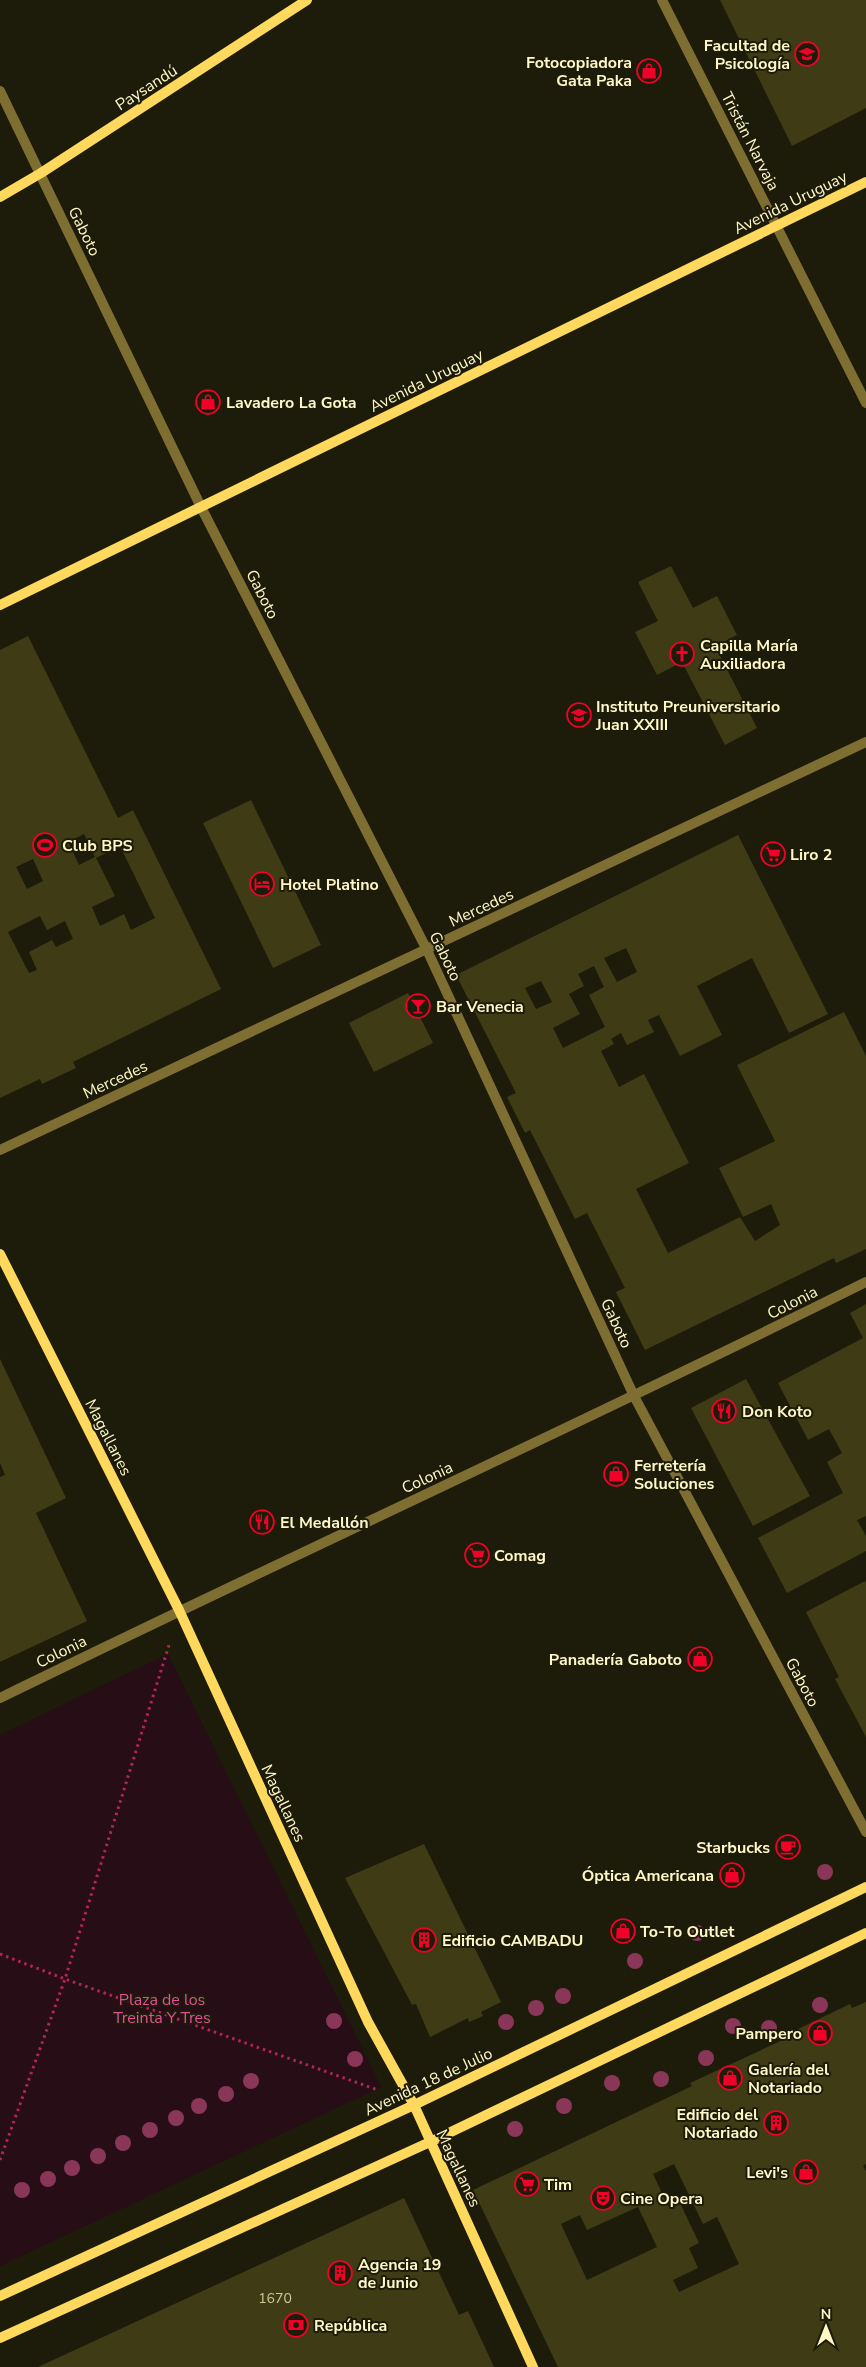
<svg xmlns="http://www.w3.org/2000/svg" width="866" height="2367" viewBox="0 0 866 2367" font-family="'Nunito Sans',sans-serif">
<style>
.green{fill:#270d15}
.building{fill:#3f3c15;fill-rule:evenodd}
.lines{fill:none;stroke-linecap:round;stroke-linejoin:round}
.path{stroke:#b32653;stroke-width:3;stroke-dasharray:2.5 4;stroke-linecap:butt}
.street{stroke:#7f6e32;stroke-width:10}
.secondary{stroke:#ffd95d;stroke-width:10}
.tree{fill:#8a3659}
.labels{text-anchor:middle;stroke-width:4;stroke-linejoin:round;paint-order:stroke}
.number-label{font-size:14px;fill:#cfc89a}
.poi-label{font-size:16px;font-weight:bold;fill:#fff7c6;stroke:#1d1b0a;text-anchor:start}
.street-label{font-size:16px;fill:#fff7c6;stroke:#1d1b0a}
.park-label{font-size:16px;fill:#e44d9a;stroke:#1d1b0a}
</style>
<rect width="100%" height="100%" fill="#1d1b0a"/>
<path class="green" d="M 168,1654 L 381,2087 L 0,2266 L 0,1735 Z"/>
<path class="building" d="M 720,0 L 866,0 L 866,108 L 792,146 Z
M 671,566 L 693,608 L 717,596 L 737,635 L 715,646 L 757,728 L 725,745 L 682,662 L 657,675 L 635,632 L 658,621 L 638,582 Z
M 28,636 L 118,818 L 133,810 L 221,989 L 73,1062 L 76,1068 L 42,1084 L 40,1079 L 0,1098 L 0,650 ZM 84,834 L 95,857 L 79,865 L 68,842 ZM 120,846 L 155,918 L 131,930 L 124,914 L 100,926 L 92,907 L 115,896 L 96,858 ZM 33,859 L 43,881 L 27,889 L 16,867 ZM 40,916 L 47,930 L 65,921 L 73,939 L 56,947 L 52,940 L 29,952 L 37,970 L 29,973 L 8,932 Z
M 251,800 L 321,945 L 273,968 L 203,823 Z
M 738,835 L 828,1014 L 789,1033 L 752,958 L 697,986 L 722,1035 L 680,1056 L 659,1015 L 648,1020 L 654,1032 L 627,1045 L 621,1033 L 611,1039 L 614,1044 L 601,1051 L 619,1087 L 644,1074 L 689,1163 L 636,1189 L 668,1253 L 740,1217 L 755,1241 L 780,1225 L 771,1204 L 743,1217 L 719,1168 L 775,1141 L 737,1065 L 844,1012 L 866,1056 L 866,1249 L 836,1263 L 834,1258 L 645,1350 L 616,1292 L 625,1288 L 587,1213 L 575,1219 L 530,1130 L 525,1133 L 507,1097 L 516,1093 L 456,975 ZM 626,948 L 637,972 L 617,982 L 604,958 ZM 594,966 L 604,987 L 589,995 L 605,1027 L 563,1048 L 553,1028 L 580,1014 L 569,994 L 584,986 L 578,974 ZM 541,981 L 552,1002 L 536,1009 L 525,988 Z
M 408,993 L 433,1043 L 374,1072 L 349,1023 Z
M 866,1304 L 866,1516 L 857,1520 L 866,1536 L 866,1551 L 787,1593 L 758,1538 L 843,1493 L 827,1462 L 842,1453 L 829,1429 L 808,1440 L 778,1383 L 863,1338 L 850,1313 Z
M 0,1359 L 66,1498 L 36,1513 L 87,1621 L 0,1662 L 0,1477 L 5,1475 L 0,1463 Z
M 746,1379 L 810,1496 L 753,1526 L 691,1408 Z
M 865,1581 L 866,1583 L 866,1737 L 835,1679 L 839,1677 L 806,1612 Z
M 424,1844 L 501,2002 L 481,2012 L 483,2016 L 469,2022 L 468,2018 L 430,2037 L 416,2004 L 412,2005 L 345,1878 Z
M 866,2002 L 866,2164 L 863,2166 L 866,2171 L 866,2367 L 558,2367 L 473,2190 L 692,2086 L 690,2083 L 800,2032 L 798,2029 L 850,2004 L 852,2008 ZM 674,2164 L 703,2224 L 717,2217 L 739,2264 L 679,2292 L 673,2280 L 698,2268 L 689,2248 L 699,2243 L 679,2201 L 668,2206 L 653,2174 ZM 638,2207 L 657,2247 L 587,2280 L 561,2224 L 580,2215 L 587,2230 Z
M 404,2198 L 459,2315 L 468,2311 L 494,2367 L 38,2367 Z"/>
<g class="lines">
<path class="path" d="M 0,1954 L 65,1979 L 378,2090
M 0,2160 L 65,1979 L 169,1645"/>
<path class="street" d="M 662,0 L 866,403
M 0,91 L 201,507 L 427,950 L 634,1396 L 866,1832
M 0,1150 L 866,742
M 0,1698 C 288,1557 579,1425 866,1282"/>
<path class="secondary" d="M 0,197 L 41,173 L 307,0
M 0,605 L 866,182
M 0,1254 L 179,1610 L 368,2022 L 414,2105 L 533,2367
M 0,2296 L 414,2105 L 866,1887
M 0,2338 L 430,2142 L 866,1933"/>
</g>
<g class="tree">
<circle cx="825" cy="1872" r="8"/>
<circle cx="697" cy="1933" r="8"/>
<circle cx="635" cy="1961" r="8"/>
<circle cx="563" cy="1996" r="8"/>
<circle cx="820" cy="2005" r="8"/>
<circle cx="536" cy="2008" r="8"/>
<circle cx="334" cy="2021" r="8"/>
<circle cx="506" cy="2022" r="8"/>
<circle cx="733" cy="2026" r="8"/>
<circle cx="769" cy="2028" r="8"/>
<circle cx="706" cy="2058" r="8"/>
<circle cx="355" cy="2059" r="8"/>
<circle cx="661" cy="2079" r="8"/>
<circle cx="251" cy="2081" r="8"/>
<circle cx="612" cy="2083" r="8"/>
<circle cx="226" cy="2094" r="8"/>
<circle cx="199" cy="2106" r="8"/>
<circle cx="564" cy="2106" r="8"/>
<circle cx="176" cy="2118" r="8"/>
<circle cx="515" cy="2129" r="8"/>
<circle cx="150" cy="2130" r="8"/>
<circle cx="123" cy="2143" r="8"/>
<circle cx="98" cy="2156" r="8"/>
<circle cx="72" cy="2168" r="8"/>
<circle cx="48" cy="2179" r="8"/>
<circle cx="22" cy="2190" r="8"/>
</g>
<defs>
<g id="university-ring" transform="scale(1.25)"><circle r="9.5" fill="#1d1b0a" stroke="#f10027" stroke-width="1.5"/><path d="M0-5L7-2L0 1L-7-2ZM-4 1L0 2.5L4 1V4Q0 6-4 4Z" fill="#f10027"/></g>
<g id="shop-ring" transform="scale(1.25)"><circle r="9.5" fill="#1d1b0a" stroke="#f10027" stroke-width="1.5"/><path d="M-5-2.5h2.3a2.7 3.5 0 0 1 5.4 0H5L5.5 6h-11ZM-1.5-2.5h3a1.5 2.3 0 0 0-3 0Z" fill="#f10027"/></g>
<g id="church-ring" transform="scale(1.25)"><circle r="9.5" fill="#1d1b0a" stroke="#f10027" stroke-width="1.5"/><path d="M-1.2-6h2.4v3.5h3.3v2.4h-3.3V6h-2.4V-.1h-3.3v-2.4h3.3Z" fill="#f10027"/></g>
<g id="school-ring" transform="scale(1.25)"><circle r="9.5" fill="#1d1b0a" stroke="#f10027" stroke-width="1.5"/><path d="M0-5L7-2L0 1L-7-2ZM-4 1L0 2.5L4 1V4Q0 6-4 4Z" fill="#f10027"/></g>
<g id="stadium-ring" transform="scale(1.25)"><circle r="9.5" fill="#1d1b0a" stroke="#f10027" stroke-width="1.5"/><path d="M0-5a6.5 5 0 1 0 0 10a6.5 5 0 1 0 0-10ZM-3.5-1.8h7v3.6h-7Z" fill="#f10027"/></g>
<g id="supermarket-ring" transform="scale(1.25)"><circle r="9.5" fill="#1d1b0a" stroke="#f10027" stroke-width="1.5"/><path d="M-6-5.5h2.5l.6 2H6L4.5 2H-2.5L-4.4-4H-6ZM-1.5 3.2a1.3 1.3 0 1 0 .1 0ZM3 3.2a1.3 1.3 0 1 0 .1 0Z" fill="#f10027"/></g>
<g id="hotel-ring" transform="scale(1.25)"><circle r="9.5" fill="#1d1b0a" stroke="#f10027" stroke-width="1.5"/><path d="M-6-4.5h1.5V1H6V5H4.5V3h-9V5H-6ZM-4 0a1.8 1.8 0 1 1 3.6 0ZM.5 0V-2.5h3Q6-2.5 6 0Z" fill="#f10027"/></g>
<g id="bar-ring" transform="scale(1.25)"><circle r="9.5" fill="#1d1b0a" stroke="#f10027" stroke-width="1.5"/><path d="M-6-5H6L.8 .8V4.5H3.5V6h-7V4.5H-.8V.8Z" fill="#f10027"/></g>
<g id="restaurant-ring" transform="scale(1.25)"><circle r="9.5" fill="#1d1b0a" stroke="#f10027" stroke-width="1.5"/><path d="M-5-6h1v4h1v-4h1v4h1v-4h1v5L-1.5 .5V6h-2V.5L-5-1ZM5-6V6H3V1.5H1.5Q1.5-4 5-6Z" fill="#f10027"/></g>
<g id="cafe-ring" transform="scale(1.25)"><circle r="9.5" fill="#1d1b0a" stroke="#f10027" stroke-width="1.5"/><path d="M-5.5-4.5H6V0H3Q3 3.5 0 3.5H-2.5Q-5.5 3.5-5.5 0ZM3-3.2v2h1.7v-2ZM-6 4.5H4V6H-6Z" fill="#f10027"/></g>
<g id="building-ring" transform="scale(1.25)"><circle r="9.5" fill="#1d1b0a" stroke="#f10027" stroke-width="1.5"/><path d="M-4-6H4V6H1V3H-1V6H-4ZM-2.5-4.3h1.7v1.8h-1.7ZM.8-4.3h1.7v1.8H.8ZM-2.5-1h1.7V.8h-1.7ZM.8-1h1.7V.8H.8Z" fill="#f10027"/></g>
<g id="theatre-ring" transform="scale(1.25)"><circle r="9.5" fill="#1d1b0a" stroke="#f10027" stroke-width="1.5"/><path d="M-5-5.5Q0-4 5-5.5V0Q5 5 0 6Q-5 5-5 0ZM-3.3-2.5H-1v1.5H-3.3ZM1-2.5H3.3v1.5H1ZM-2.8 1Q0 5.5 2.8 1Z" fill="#f10027"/></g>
<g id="bank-ring" transform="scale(1.25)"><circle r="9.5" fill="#1d1b0a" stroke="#f10027" stroke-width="1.5"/><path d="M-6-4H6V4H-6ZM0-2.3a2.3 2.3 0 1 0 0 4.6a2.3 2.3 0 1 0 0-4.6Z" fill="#f10027"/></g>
</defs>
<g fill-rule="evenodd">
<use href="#university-ring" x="807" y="54"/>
<use href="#shop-ring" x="649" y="71"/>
<use href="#shop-ring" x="208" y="402"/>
<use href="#church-ring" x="682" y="654"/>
<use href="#school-ring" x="579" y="715"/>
<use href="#stadium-ring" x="45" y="845"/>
<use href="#supermarket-ring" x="773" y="854"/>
<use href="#hotel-ring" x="262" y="884"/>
<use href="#bar-ring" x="418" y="1006"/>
<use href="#restaurant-ring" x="724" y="1411"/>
<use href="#shop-ring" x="616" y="1474"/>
<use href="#restaurant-ring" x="262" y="1522"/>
<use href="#supermarket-ring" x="477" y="1555"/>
<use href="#shop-ring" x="700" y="1659"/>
<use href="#cafe-ring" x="788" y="1847"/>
<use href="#shop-ring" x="732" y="1875"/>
<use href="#shop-ring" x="623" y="1931"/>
<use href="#building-ring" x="424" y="1940"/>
<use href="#shop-ring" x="820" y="2033"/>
<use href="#shop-ring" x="730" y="2078"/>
<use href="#building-ring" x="776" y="2123"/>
<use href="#shop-ring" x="806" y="2172"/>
<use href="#supermarket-ring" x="527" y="2184"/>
<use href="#theatre-ring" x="603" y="2198"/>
<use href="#building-ring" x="340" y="2273"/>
<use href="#bank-ring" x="296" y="2325"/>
</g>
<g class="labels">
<g class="number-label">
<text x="275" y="2303">1670</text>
</g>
<g class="poi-label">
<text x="790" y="51" text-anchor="end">Facultad de<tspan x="790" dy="18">Psicología</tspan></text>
<text x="632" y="68" text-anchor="end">Fotocopiadora<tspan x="632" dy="18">Gata Paka</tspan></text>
<text x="226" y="408">Lavadero La Gota</text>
<text x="700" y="651">Capilla María<tspan x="700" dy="18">Auxiliadora</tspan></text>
<text x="596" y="712">Instituto Preuniversitario<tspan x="596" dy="18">Juan XXIII</tspan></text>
<text x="62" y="851">Club BPS</text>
<text x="790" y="860">Liro 2</text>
<text x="280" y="890">Hotel Platino</text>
<text x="436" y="1012">Bar Venecia</text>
<text x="742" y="1417">Don Koto</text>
<text x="634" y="1471">Ferretería<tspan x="634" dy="18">Soluciones</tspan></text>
<text x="280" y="1528">El Medallón</text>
<text x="494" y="1561">Comag</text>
<text x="682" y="1665" text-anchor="end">Panadería Gaboto</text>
<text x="770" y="1853" text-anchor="end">Starbucks</text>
<text x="714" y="1881" text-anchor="end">Óptica Americana</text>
<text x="640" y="1937">To-To Outlet</text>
<text x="442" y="1946">Edificio CAMBADU</text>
<text x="802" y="2039" text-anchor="end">Pampero</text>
<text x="748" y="2075">Galería del<tspan x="748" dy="18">Notariado</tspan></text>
<text x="758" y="2120" text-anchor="end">Edificio del<tspan x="758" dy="18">Notariado</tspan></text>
<text x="788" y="2178" text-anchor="end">Levi's</text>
<text x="544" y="2190">Tim</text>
<text x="620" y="2204">Cine Opera</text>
<text x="358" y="2270">Agencia 19<tspan x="358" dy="18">de Junio</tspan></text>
<text x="314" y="2331">República</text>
</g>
<g class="street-label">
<text transform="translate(146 87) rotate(-33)" y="6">Paysandú</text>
<text transform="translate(751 141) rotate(63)" y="6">Tristán Narvaja</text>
<text transform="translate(790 202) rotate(-26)" y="6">Avenida Uruguay</text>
<text transform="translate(85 231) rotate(64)" y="6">Gaboto</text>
<text transform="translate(426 380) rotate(-26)" y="6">Avenida Uruguay</text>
<text transform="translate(263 594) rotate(63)" y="6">Gaboto</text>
<text transform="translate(481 907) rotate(-25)" y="6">Mercedes</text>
<text transform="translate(446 956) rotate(64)" y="6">Gaboto</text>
<text transform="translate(115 1079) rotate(-25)" y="6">Mercedes</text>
<text transform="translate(792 1302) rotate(-27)" y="6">Colonia</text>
<text transform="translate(617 1323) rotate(65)" y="6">Gaboto</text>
<text transform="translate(109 1437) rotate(63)" y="6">Magallanes</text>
<text transform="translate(427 1477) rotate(-25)" y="6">Colonia</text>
<text transform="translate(61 1651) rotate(-26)" y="6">Colonia</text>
<text transform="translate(803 1682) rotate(62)" y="6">Gaboto</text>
<text transform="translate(284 1803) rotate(65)" y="6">Magallanes</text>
<text transform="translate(428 2081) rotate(-25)" y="6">Avenida 18 de Julio</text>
<text transform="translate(459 2168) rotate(65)" y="6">Magallanes</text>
</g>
<g class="park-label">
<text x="162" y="2005">Plaza de los<tspan x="162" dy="18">Treinta Y Tres</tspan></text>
</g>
</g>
<g transform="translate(826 2327)" stroke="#1d1b0a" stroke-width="4" paint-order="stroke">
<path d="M0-4L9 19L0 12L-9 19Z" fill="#fff7c6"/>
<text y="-8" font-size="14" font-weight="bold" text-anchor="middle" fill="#fff7c6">N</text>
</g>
</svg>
